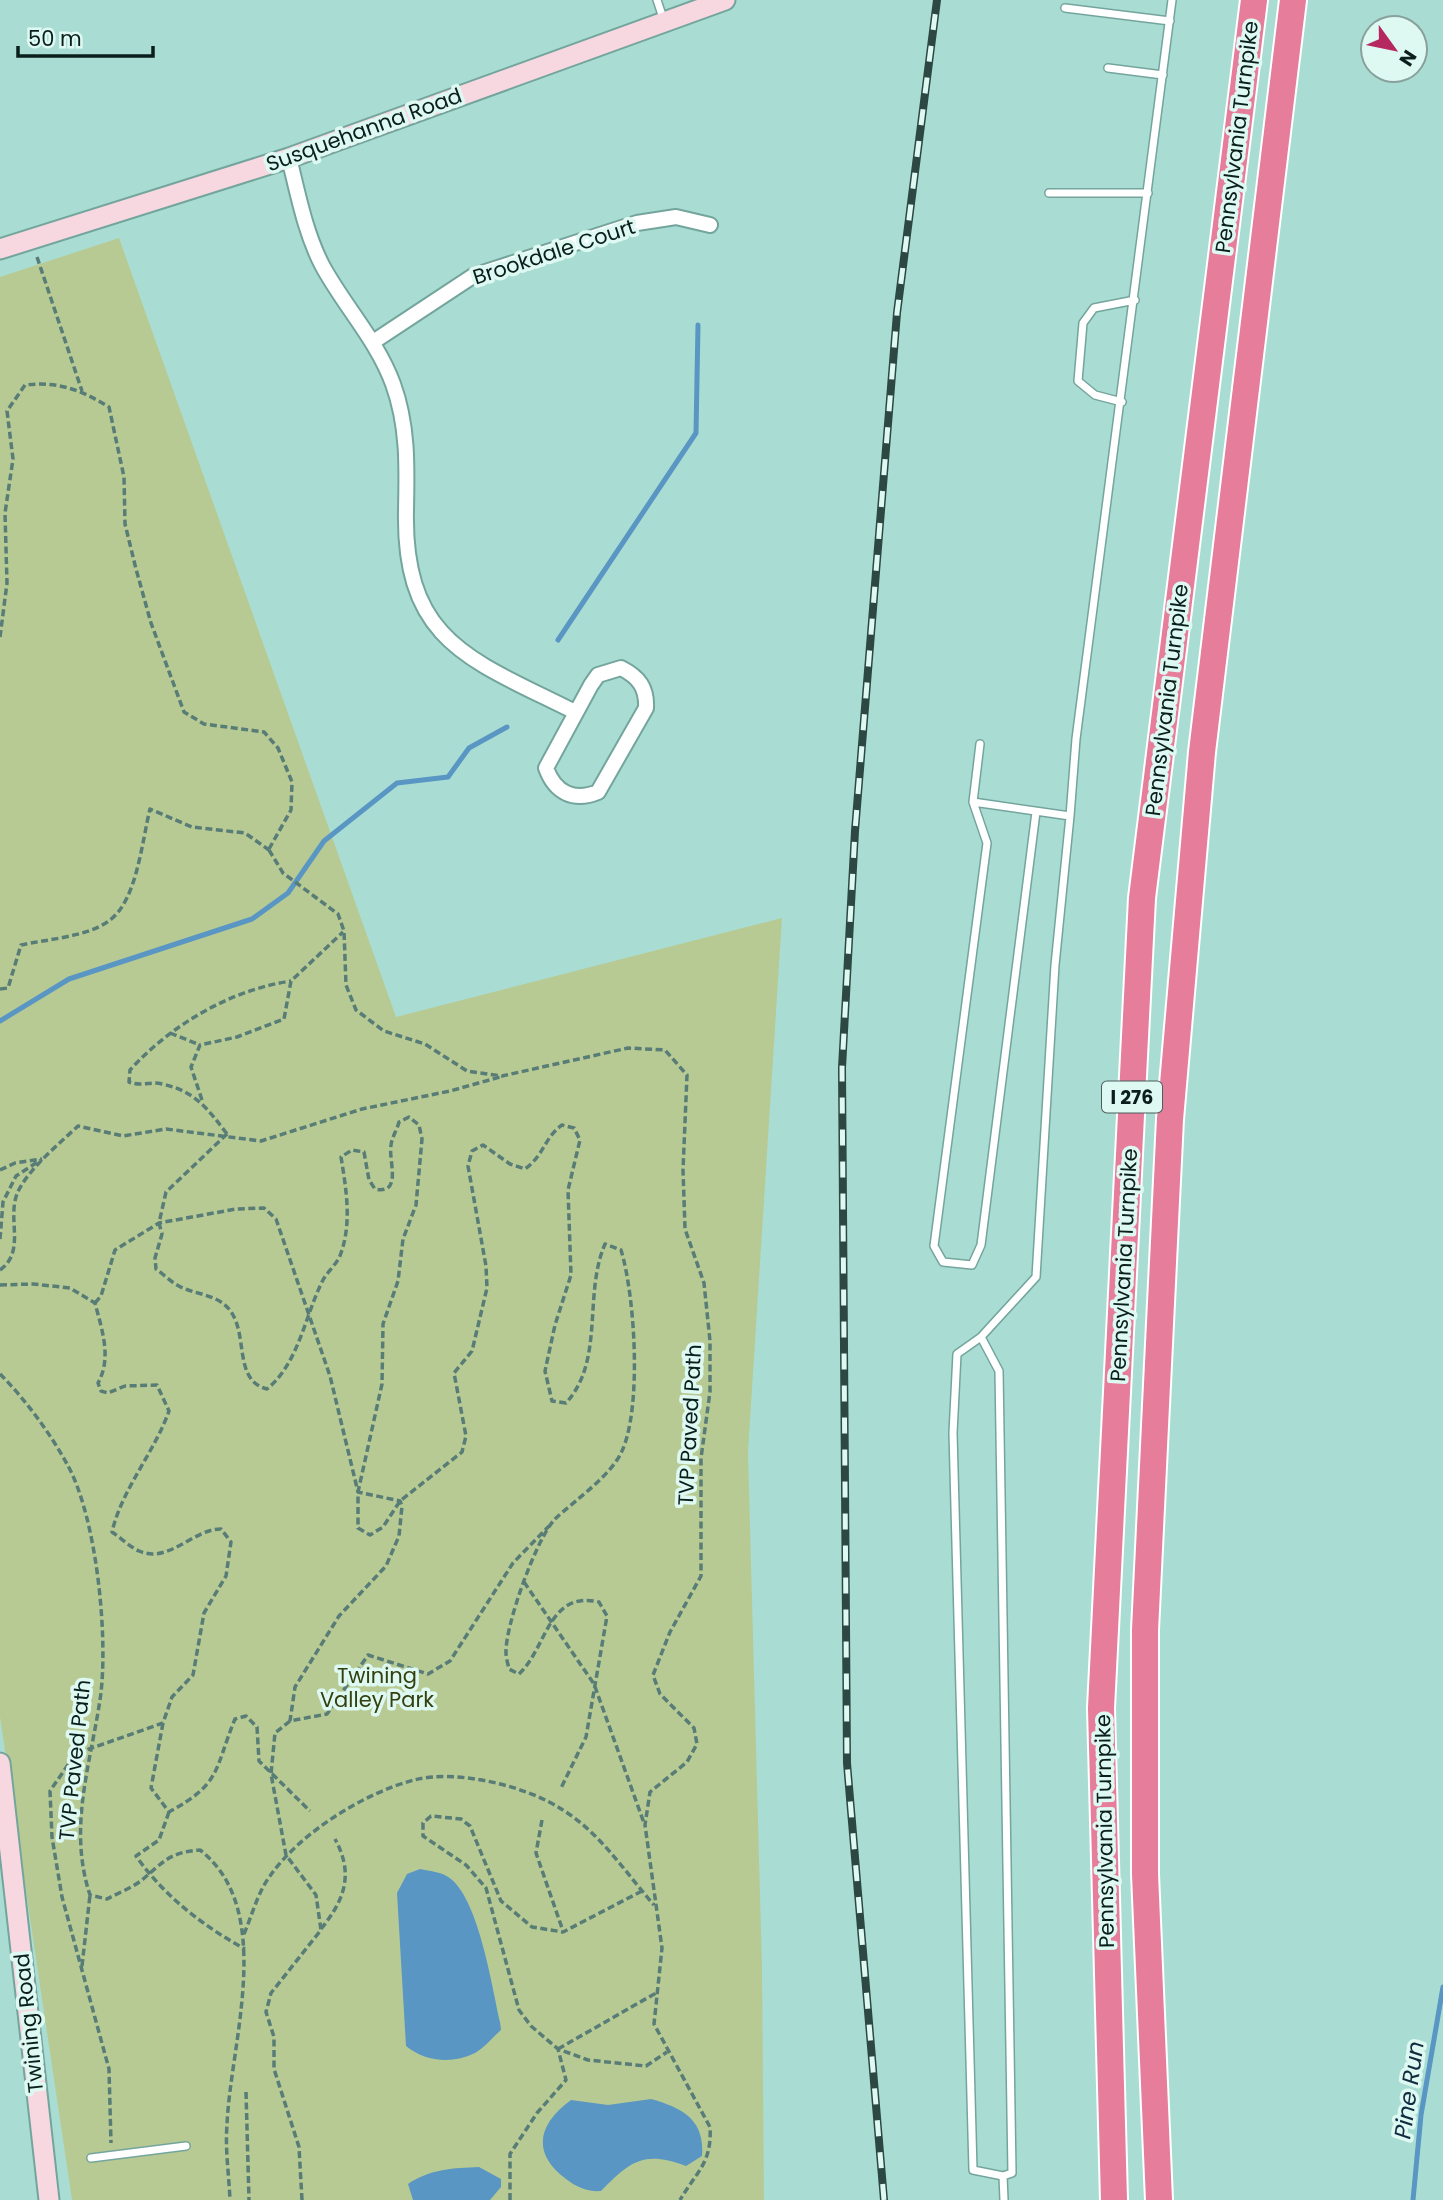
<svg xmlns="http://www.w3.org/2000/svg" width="1443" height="2200" viewBox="0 0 1443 2200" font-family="Poppins,sans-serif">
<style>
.green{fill:#b8ca94}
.water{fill:#5996c3}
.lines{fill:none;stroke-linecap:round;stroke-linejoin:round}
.stream{stroke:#5996c3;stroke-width:5}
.lane-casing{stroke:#74a59d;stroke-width:10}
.street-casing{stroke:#74a59d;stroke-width:18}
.secondary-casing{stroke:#74a59d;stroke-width:23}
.highway-casing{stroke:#fff;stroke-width:30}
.path{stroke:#587c76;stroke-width:3.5;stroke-dasharray:7 3.5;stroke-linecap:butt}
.lane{stroke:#fff;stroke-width:7}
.street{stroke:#fff;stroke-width:14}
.secondary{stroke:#f7d8e1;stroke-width:19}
.highway{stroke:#e57d9b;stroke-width:26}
.rail-casing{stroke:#2d4843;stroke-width:8}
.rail{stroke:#def8f2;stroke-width:5;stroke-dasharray:16;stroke-linecap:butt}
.labels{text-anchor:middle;stroke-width:7;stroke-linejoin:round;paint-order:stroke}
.shield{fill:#def8f2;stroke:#4a5f5c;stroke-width:2}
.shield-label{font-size:19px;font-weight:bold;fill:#0a1e1b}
.street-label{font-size:21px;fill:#0a1e1b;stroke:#def8f2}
.park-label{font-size:21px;fill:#333f0d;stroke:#def8f2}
.water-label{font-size:23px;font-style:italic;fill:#102c3f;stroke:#def8f2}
</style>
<rect width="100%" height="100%" fill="#a9ddd3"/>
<path class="green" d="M 119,238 L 396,1017 L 782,918 L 748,1452 L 762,1968 L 764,2200 L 72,2200 L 0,1717 L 0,277 Z"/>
<path class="water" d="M 420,1869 C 430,1871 443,1872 451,1879 C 479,1902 492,1986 500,2022 L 501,2030 C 493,2037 484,2048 475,2053 C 453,2064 425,2062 406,2046 L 397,1893 L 407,1874 Z
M 651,2099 C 683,2108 705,2120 702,2156 L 686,2166 C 643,2150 630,2162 601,2191 C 588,2192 576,2187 566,2179 C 531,2153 538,2124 571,2100 L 608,2105 Z
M 479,2167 L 501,2179 L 501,2187 L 490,2200 L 413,2200 L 408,2184 C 430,2169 454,2168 479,2167 Z"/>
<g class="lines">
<path class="stream" d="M 558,640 L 696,433 L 698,325
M 0,1021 L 69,979 L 252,919 L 288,893 L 324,841 L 397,783 L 448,777 L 469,748 L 507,727
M 1413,2200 L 1421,2115 L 1443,1987"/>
<g class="lane-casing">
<path id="lane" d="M 657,0 L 664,21
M 1065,8 L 1170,21
M 1108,68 L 1163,75
M 1049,193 L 1148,193
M 1122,402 L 1095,395 L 1078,381 L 1083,323 L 1094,308 L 1135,300
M 980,744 L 973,802 L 1070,816 L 1076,739 L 1172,0
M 973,802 L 987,843 L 934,1246 L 943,1262 L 972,1265 L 981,1245 L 1036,812
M 981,1337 L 957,1354 L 953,1433 L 973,2170 L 1003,2176 L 1012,2173 L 999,1371 L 981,1337 L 1036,1277 L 1055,965 L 1070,816
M 91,2158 L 186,2146
M 1003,2176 L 1004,2200"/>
</g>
<g class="street-casing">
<path id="street" d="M 289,158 C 298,194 305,232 322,265 C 344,306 377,340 393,384 C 408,425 407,466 406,510 C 403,643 472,660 575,712
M 373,342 L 473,276 L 637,223 L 676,217 L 710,225
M 621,668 C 639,677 647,688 646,708 L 598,792 C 574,802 555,793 546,768 L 591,685 L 598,675 Z"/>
</g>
<g class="secondary-casing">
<path id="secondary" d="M 0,249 L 289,158 L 725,0
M 0,1763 L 49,2200"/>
</g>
<g class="highway-casing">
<path id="highway" d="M 1114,2200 L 1101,1708 L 1142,898 L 1254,0
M 1159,2200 L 1145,1874 L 1145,1630 L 1170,1119 L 1202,752 L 1293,0"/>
</g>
<path class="path" d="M 37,257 L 82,391
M 0,637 L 7,583 L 5,513 L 13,459 L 7,411 L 25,385 C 58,381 81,390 109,407 L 124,477 L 125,524 L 136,569 L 151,623 L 184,712 L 204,724 L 264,732 L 278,748 L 292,782 L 291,810 L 269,849
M 269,850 L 283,873 L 338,914 L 344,931 L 346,985 L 356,1010 L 384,1031 L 425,1044 L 467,1071 L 502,1076 L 628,1048 L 665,1050 L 687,1075 L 683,1170 L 685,1229 L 704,1283 L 710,1341 L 710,1392 L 701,1458 L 701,1576 L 670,1632 L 653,1675 L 660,1694 L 694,1728 L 697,1744 L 687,1762 L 650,1792 L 645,1825 L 662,1948 L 654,2024 L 710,2127 C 712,2163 697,2171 680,2200
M 0,989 L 8,988 L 21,945 C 48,939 88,937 110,920 C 137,900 142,841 150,809 L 192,827 L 245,833 L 269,850
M 170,1033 L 200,1045
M 202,1100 L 191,1067 L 200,1045 L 237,1037 L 284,1019 L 291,981 L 343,932
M 227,1134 L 166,1192 L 159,1223 L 162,1234 L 155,1258 L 156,1269 C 163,1274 170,1281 177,1285 C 196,1296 221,1293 233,1315 C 247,1340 235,1381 267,1389 C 299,1363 305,1315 323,1280 C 328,1271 338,1263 341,1253 C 352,1222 346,1188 341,1157 L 352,1150 L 364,1152 L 369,1180 L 375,1189 C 403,1195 388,1160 391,1145 C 392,1137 397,1130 399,1122 L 409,1117 L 419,1125 L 422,1139 L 416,1205 L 403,1239 L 398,1281 L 383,1324 L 382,1384 L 358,1492 L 358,1528 L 370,1535 L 383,1527 L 400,1501 L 462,1452 L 466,1436 L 454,1373 L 472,1351 L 487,1288 L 486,1266 L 468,1166 L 472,1151 L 483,1145 L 510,1164 L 525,1169 C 545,1154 544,1138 562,1125 L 574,1128 L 580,1140 L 568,1190 L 571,1275 L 555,1325 L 545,1371 L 552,1401 L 566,1403 C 605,1360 583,1295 605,1244 L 621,1250 C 635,1296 642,1407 622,1451 C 611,1476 575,1500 555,1519 C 536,1539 505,1626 506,1653 C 506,1658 508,1664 509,1669 L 519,1674 C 547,1648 548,1590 599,1602 L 607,1616 L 586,1737 L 561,1788
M 227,1134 C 208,1109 195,1091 162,1084 C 150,1081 142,1087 129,1082 L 130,1070 C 171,1025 230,990 291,981
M 0,1170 L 15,1163 L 42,1159
M 0,1239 L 3,1202 L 16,1176 L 42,1159
M 0,1270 C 26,1251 7,1220 17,1194 C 26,1171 60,1143 78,1126 L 123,1136 L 166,1129 L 261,1141 L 362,1109 L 450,1091 L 500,1077
M 0,1285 L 33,1284 L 70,1288 L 95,1303 C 102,1330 112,1358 98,1383 L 101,1391 L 108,1393 L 125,1386 L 157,1385 L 169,1411 C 154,1453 122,1489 112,1532 C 121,1538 130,1547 139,1551 C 169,1564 193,1529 221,1529 L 231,1542 L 226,1576 L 204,1613 L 193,1675 L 172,1697 L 163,1723 L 89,1749 L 72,1759 L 50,1791 L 52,1837 L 62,1897 L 109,2069 L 111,2143
M 95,1303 L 101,1296 L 115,1250 L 159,1223 L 236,1209 L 264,1208 L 276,1219 L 330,1376 L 358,1492 L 400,1501 L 402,1506 L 399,1536 L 386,1566 L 339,1616 L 295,1687 L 290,1721
M 0,1374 C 25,1399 50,1433 67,1464 C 97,1517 109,1641 100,1700 C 90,1766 68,1829 90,1895 L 107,1899 C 118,1893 132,1888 142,1880 C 163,1862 170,1852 200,1850 C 277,1910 230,2044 227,2125 C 225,2150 229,2175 230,2200
M 524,1582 L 594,1684 L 644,1823
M 163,1723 L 151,1788 L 169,1812 C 222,1783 214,1770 235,1719 L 246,1716 L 257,1727 L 259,1761 L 310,1811
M 169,1812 L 159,1840 L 136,1856 C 164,1896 203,1926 245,1949
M 542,1820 L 536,1853 L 563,1931
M 642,1891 L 563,1932 L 532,1927 L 501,1901 L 470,1826 L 461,1819 L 431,1816 L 423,1823 L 423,1836 L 466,1865 L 486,1888 L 519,2010 L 531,2026 L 558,2049 L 588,2060 L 646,2066 L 667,2052
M 321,1929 C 345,1899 354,1874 335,1839
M 244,1934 C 252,1915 258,1892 270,1876 C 300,1833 364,1793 414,1780 C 457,1769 527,1786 563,1810 C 601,1834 625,1872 654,1905
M 82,1966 L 90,1895
M 558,2049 L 656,1993
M 246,2092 L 249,2200
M 302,2200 L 299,2147 L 274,2069 L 274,2037 L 266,2012 L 271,1993 L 321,1930 L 316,1895 L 286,1855 L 271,1774 L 275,1733 L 290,1721 L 327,1714 L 368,1655 L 428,1674 L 450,1661 L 513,1563 L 549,1526
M 510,2200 L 510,2154 L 537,2113 L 566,2080 L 558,2049"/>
<use href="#lane" class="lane"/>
<use href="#street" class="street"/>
<use href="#secondary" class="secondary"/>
<use href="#highway" class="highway"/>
<g class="rail-casing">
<path id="rail" d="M 884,2200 L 847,1763 L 842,1068 L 855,831 L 897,313 L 937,0"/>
</g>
<use href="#rail" class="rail"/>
</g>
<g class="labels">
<rect class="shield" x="1102" y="1081.5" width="60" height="31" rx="5"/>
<g class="shield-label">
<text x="1132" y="1104">I 276</text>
</g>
<g class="street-label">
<text transform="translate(364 130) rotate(-20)" y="7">Susquehanna Road</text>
<text transform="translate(1237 137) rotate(-83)" y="7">Pennsylvania Turnpike</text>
<text transform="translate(554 252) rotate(-18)" y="7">Brookdale Court</text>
<text transform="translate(1167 700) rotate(-83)" y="7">Pennsylvania Turnpike</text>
<text transform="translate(1124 1265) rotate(-87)" y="7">Pennsylvania Turnpike</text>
<text transform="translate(690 1425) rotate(-87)" y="7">TVP Paved Path</text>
<text transform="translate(75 1760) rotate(-84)" y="7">TVP Paved Path</text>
<text transform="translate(1105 1831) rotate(-91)" y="7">Pennsylvania Turnpike</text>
<text transform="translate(29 2023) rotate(-96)" y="7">Twining Road</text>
</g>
<g class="park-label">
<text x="377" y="1683">Twining<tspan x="377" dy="24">Valley Park</tspan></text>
</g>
<g class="water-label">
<text transform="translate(1409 2090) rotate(-82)" y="8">Pine Run</text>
</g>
</g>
<g transform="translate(1394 49) rotate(123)"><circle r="33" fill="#def8f2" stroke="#89a19c" stroke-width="2"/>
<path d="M0-5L12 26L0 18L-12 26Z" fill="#b52960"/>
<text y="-10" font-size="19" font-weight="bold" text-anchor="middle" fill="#0a1e1b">N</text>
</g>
<path d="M18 46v10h135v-10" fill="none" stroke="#0a1e1b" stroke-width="3.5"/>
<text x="28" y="46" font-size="21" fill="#0a1e1b" stroke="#def8f2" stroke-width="5" paint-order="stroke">50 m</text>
</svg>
